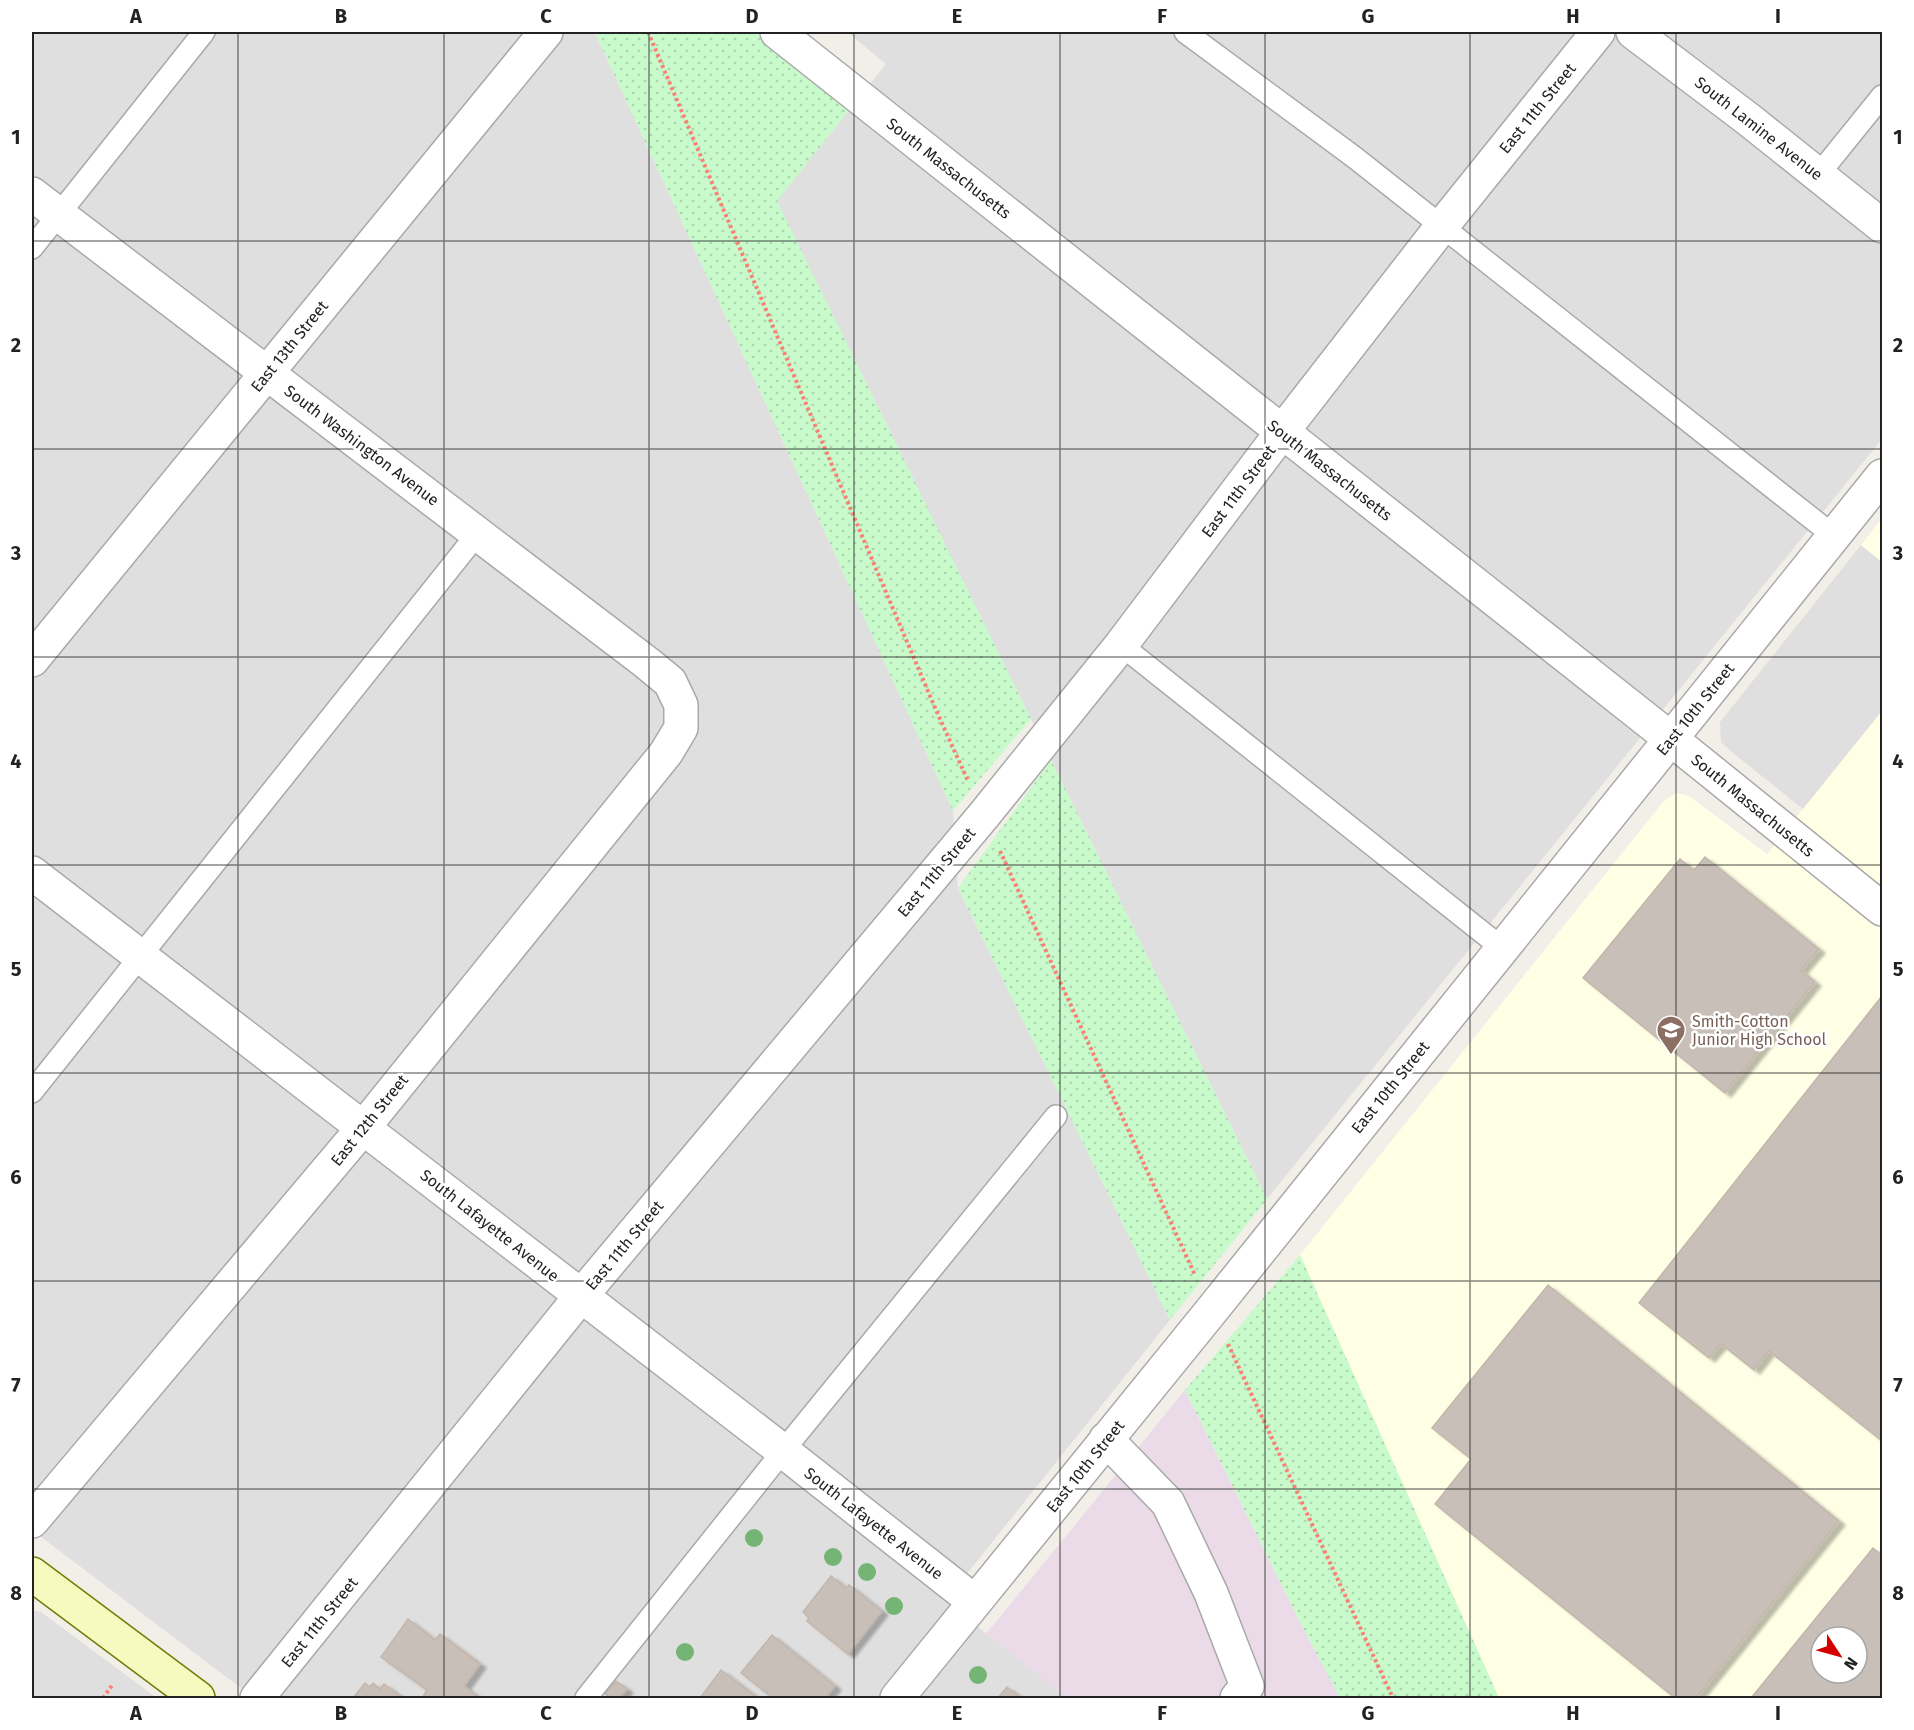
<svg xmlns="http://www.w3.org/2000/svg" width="1914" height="1730" viewBox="0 0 1914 1730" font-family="'Fira Sans',sans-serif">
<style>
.residential{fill:#e0dfdf}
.industrial{fill:#ebdbe8}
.education{fill:#ffffe5;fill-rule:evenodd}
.park{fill:url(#park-dots)}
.building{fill:#c7bfb8;stroke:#c4b6ab;stroke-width:1.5;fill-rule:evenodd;filter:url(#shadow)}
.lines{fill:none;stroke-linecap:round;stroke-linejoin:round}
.lane-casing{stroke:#a9a9a9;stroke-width:24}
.street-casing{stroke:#a9a9a9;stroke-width:36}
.secondary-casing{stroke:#707d05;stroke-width:36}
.path{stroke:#fa8072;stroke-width:4;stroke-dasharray:3 3;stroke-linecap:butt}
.lane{stroke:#fff;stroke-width:21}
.street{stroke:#fff;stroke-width:33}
.secondary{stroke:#f7fabf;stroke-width:33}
.tree{fill:#74b475}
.grid{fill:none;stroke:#222;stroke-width:1.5;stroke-opacity:0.55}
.labels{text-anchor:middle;stroke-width:5;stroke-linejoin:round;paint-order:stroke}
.street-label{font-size:16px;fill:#222;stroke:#fff}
.education-label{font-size:16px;fill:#785e54;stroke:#fff;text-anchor:start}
.neatline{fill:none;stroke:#222;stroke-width:2}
.grid-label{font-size:20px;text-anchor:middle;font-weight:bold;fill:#222}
</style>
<defs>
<pattern id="park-dots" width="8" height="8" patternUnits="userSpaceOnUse" patternTransform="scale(1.5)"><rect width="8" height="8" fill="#c8facc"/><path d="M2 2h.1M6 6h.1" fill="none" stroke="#acd6af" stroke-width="1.8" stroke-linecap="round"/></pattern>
<filter id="shadow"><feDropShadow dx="6" dy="4" stdDeviation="1.5" flood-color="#0004"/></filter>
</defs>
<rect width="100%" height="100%" fill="#f2efe9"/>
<path class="residential" d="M 32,32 L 590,32 L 596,35 L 953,811 L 958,888 L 1170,1320 L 945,1601 L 1068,1698 L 254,1698 L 32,1530 Z
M 847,32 L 1882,32 L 1882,439 L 1267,1199 L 776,201 L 886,64 Z
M 1861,545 L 1882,562 L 1882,711 L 1803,809 L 1733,753 L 1721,742 L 1720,722 Z
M 32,1610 L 41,1612 L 157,1698 L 32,1698 Z"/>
<path class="industrial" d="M 1185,1390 L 1300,1622 L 1340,1698 L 1068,1698 L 986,1634 Z"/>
<path class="education" d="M 1882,518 L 1882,562 L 1861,545 Z
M 1882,711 L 1882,1698 L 1499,1698 L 1300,1255 L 1663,802 L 1676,793 L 1689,796 L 1767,854 ZM 1821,1637 L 1857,1637 L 1857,1673 L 1821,1673 Z"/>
<path class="park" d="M 599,32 L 755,32 L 848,111 L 777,201 L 1031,719 L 953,811 L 596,35 Z
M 1051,760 L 1267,1199 L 1170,1320 L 958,888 Z
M 1300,1255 L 1499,1698 L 1340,1698 L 1300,1622 L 1185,1390 Z"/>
<path class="building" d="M 1705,857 L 1819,949 L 1801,970 L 1815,982 L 1725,1093 L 1583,978 L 1680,859 L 1694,870 Z
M 1882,996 L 1882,1441 L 1769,1351 L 1754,1370 L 1721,1344 L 1709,1358 L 1639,1303 Z
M 1548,1285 L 1839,1521 L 1696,1698 L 1675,1698 L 1435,1504 L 1471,1459 L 1432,1428 Z
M 1873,1548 L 1882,1555 L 1882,1698 L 1751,1698 ZM 1821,1637 L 1857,1637 L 1857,1673 L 1821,1673 Z
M 831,1576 L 846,1588 L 849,1585 L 882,1611 L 848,1654 L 807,1621 L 809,1618 L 803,1612 Z
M 408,1619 L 435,1640 L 440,1634 L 480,1664 L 464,1686 L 476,1695 L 473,1698 L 422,1698 L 427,1690 L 381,1657 Z
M 772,1635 L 835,1686 L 825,1698 L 773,1698 L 741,1673 Z
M 721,1670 L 758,1698 L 700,1698 Z
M 616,1681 L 627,1689 L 619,1698 L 611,1698 L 605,1694 Z
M 365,1683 L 370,1687 L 373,1683 L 380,1689 L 384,1684 L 399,1695 L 396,1698 L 353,1698 Z
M 1007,1687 L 1022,1698 L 998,1698 Z"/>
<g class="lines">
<g class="lane-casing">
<path id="lane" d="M 1185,32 L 1354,157 L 1834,536
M 1819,174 L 1882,96
M 32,248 L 204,32
M 1121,645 L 1502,948
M 32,1092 L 478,533
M 586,1698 L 783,1451 L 1056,1116"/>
</g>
<g class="street-casing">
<path id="street" d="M 777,32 L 1671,739 L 1882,909
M 1633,32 L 1748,119 L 1882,226
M 32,194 L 647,663 L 670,682 L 681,705 L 681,728 L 666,753 L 363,1128 L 32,1521
M 32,660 L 546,32
M 32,873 L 783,1451 L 975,1602
M 1106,1439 L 1168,1503 L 1211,1593 L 1247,1686 L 1237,1698
M 257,1698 L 581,1296 L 984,815 L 1121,645 L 1282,432 L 1442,226 L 1598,32
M 897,1698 L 1212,1310 L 1882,476"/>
</g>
<g class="secondary-casing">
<path id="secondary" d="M 32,1574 L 198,1698"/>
</g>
<path class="path" d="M 648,32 L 936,710 L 968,781
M 1000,851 L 1195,1275
M 1228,1344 L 1393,1698
M 103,1698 L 113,1684"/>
<use href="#lane" class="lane"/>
<use href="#street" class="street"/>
<use href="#secondary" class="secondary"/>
</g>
<g class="tree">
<circle cx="754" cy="1538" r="9"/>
<circle cx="833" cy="1557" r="9"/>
<circle cx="867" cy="1572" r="9"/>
<circle cx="894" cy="1606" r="9"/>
<circle cx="685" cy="1652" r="9"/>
<circle cx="978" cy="1675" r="9"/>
</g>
<path class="grid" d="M 238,32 L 238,1698M 444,32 L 444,1698M 649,32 L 649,1698M 854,32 L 854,1698M 1060,32 L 1060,1698M 1265,32 L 1265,1698M 1470,32 L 1470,1698M 1676,32 L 1676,1698M 32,241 L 1882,241M 32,449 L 1882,449M 32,657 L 1882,657M 32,865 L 1882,865M 32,1073 L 1882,1073M 32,1281 L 1882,1281M 32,1489 L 1882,1489"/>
<defs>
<g id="school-pin" transform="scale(1.5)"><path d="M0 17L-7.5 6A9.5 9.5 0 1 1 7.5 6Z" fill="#8d6e63" stroke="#fff"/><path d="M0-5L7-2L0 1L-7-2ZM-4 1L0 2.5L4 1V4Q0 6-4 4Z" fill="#fff"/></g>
</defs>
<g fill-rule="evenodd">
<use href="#school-pin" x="1671" y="1030"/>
</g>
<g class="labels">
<g class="street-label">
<text transform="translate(1537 108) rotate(-51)" y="6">East 11th Street</text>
<text transform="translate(1759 128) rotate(38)" y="6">South Lamine Avenue</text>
<text transform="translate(949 168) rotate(38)" y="6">South Massachusetts</text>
<text transform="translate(289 346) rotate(-51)" y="6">East 13th Street</text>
<text transform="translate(362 445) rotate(37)" y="6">South Washington Avenue</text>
<text transform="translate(1330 470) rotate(38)" y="6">South Massachusetts</text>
<text transform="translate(1238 491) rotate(-53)" y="6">East 11th Street</text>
<text transform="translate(1695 709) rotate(-51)" y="6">East 10th Street</text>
<text transform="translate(1753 805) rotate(39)" y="6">South Massachusetts</text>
<text transform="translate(936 872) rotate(-50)" y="6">East 11th Street</text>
<text transform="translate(1390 1087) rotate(-51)" y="6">East 10th Street</text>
<text transform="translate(369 1120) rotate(-51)" y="6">East 12th Street</text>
<text transform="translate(490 1225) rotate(38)" y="6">South Lafayette Avenue</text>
<text transform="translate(624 1245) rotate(-50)" y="6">East 11th Street</text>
<text transform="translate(1085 1466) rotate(-51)" y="6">East 10th Street</text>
<text transform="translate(874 1523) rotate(38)" y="6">South Lafayette Avenue</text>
<text transform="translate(319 1622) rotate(-51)" y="6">East 11th Street</text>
</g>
<g class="education-label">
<text x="1692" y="1027">Smith-Cotton<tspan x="1692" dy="18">Junior High School</tspan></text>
</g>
</g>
<rect width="1914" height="1730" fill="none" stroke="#ffffff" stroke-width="66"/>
<g transform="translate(1839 1655) rotate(126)"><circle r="28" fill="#ffffff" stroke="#a7a7a7" stroke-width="1.5"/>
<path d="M0-4.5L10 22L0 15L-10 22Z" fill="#d40000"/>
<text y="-9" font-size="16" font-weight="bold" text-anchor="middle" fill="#222222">N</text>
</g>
<rect x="33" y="33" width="1848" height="1664" class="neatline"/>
<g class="grid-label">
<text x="136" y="23">A</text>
<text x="341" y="23">B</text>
<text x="546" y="23">C</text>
<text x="752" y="23">D</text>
<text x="957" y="23">E</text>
<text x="1162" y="23">F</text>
<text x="1368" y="23">G</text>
<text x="1573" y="23">H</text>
<text x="1778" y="23">I</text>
<text x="16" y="144">1</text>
<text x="1898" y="144">1</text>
<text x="16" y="352">2</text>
<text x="1898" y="352">2</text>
<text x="16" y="560">3</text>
<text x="1898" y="560">3</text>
<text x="16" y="768">4</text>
<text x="1898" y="768">4</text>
<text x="16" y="976">5</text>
<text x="1898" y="976">5</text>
<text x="16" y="1184">6</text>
<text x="1898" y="1184">6</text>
<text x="16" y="1392">7</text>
<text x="1898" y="1392">7</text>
<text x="16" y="1600">8</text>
<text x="1898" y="1600">8</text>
<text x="136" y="1720">A</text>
<text x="341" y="1720">B</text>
<text x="546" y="1720">C</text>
<text x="752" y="1720">D</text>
<text x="957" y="1720">E</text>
<text x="1162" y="1720">F</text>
<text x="1368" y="1720">G</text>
<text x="1573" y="1720">H</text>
<text x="1778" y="1720">I</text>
</g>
</svg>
